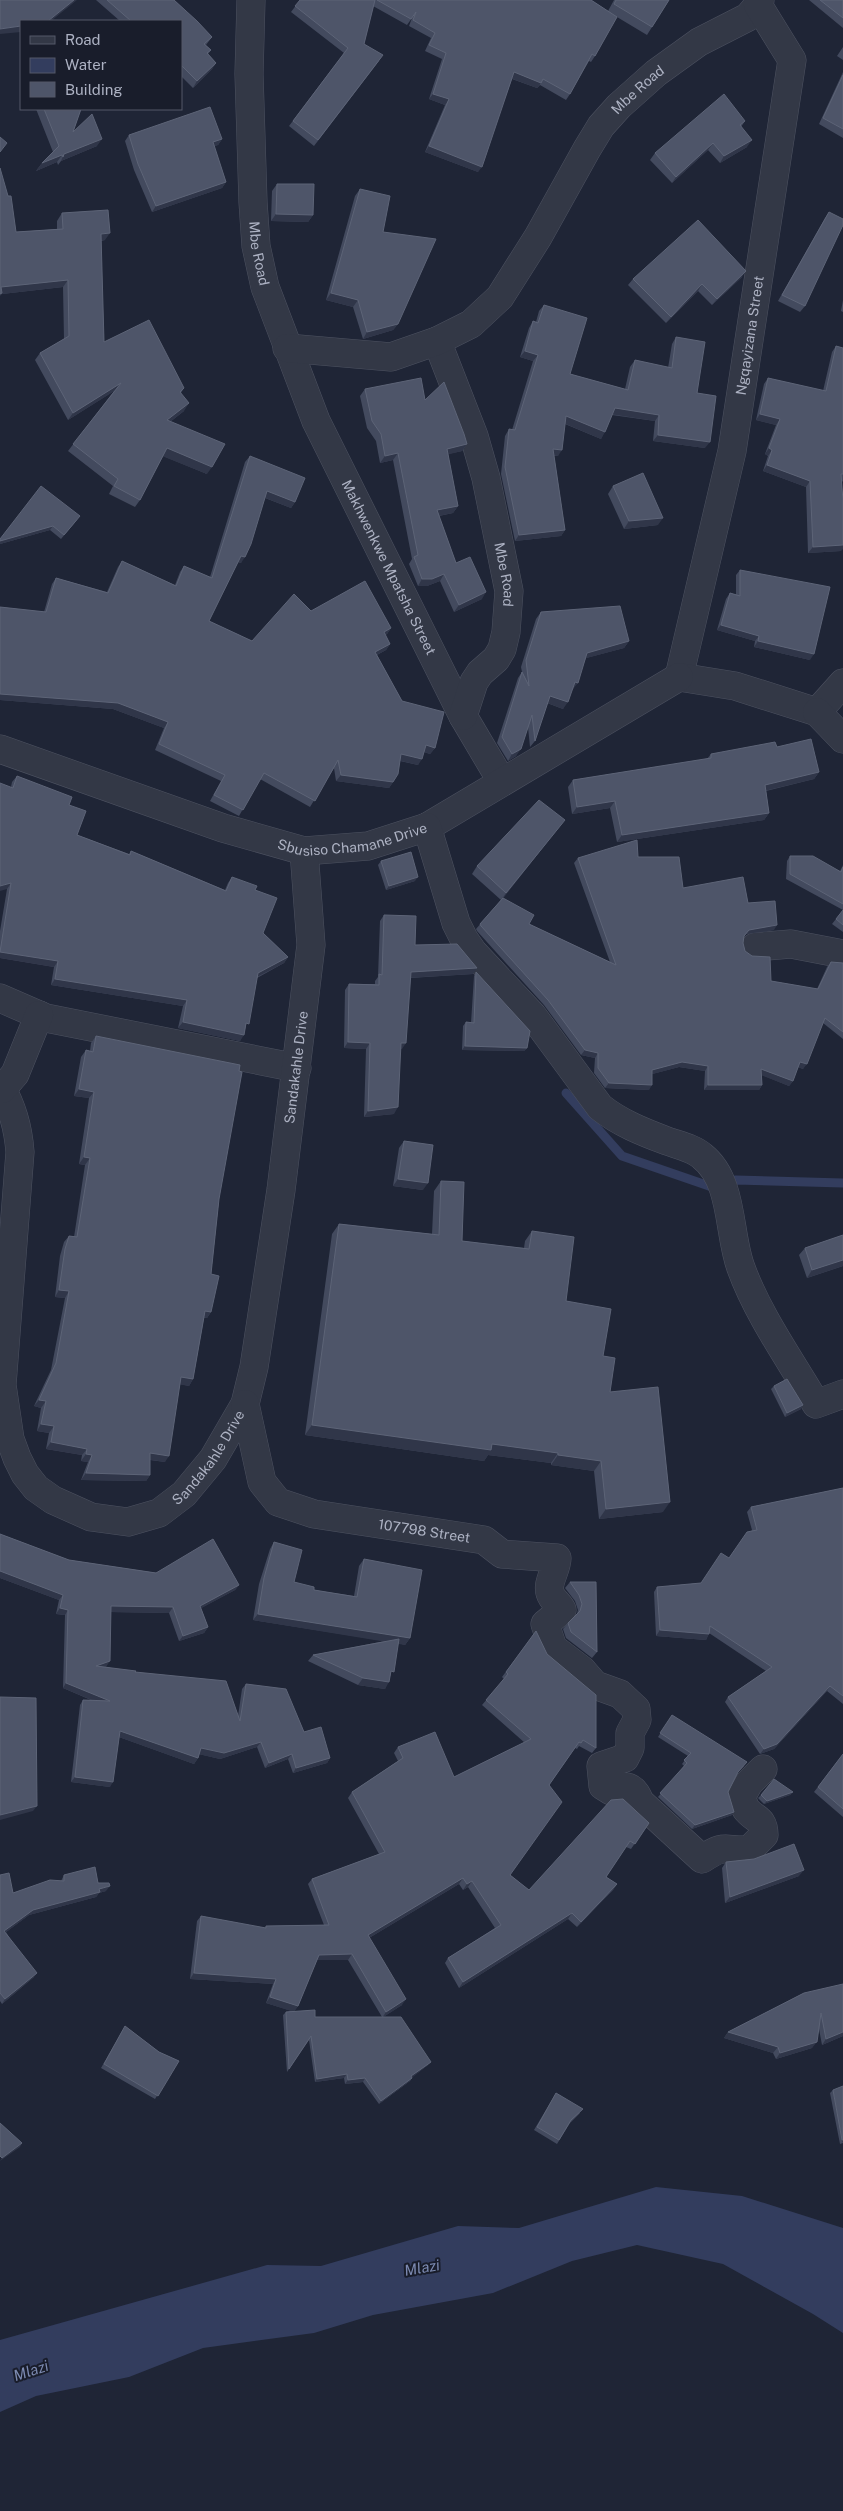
<svg xmlns="http://www.w3.org/2000/svg" width="843" height="2511" viewBox="0 0 843 2511" font-family="'Public Sans',sans-serif">
<style>
.water{fill:#333d5e}
.lines{fill:none;stroke-linecap:round;stroke-linejoin:round}
.stream{stroke:#333d5e;stroke-width:9}
.street-casing{stroke:#4d5261;stroke-width:29}
.street{stroke:#333846;stroke-width:28}
.wall{fill:#434a5e;fill-rule:evenodd}
.shaded-wall{fill:#303649}
.building{fill:#4e5569;stroke:#5d6477}
.labels{text-anchor:middle;stroke-width:4;stroke-linejoin:round;paint-order:stroke}
.street-label{font-size:14px;fill:#adb2c3;stroke:#191d2b}
.water-label{font-size:15px;font-style:italic;fill:#7c8ab1;stroke:#191d2b}
</style>
<rect width="100%" height="100%" fill="#1f2536"/>
<path class="water" d="M 656,2187 L 742,2196 L 843,2228 L 843,2333 L 813,2314 L 723,2264 L 637,2245 L 572,2261 L 493,2293 L 373,2315 L 314,2333 L 203,2348 L 129,2377 L 36,2396 L 0,2412 L 0,2340 L 267,2265 L 321,2266 L 458,2226 L 519,2228 Z"/>
<g class="lines">
<path class="stream" d="M 566,1093 L 622,1156 L 709,1186 L 736,1180 L 843,1183"/>
<g class="street-casing">
<g id="street">
<path id="s1" d="M 251,0 L 249,74 L 253,202 L 256,246 L 265,287 L 316,421 L 463,716 L 502,782"/>
<path id="s2" d="M 437,341 L 474,436 L 486,478 L 509,591 L 506,632 L 502,649 L 496,659 L 480,673 L 474,682 L 463,716"/>
<path id="s3" d="M 287,348 L 391,357 L 437,341 L 471,324 L 500,297 L 538,237 L 587,149 L 601,126 L 619,106 L 656,73 L 699,42 L 748,17 L 758,5"/>
<path id="s4" d="M 679,677 L 732,451 L 792,60 L 758,5 L 760,0"/>
<path d="M 679,677 L 735,686 L 817,712 L 843,683"/>
<path d="M 817,712 L 843,739"/>
<path id="s5" d="M 0,749 L 223,828 L 304,851 L 368,846 L 427,827 L 679,677"/>
<path d="M 427,827 L 456,923 L 464,939 L 473,952 L 533,1016 L 600,1107 C 620,1123 643,1132 667,1141 C 678,1145 693,1148 702,1156 C 734,1181 728,1234 741,1268 C 758,1315 791,1361 816,1404 L 843,1394"/>
<path d="M 755,947 L 791,944 L 843,954"/>
<path d="M 0,998 L 46,1018 L 297,1068"/>
<path id="s6" d="M 0,1085 C 12,1107 18,1126 20,1152 L 2,1385 L 10,1439 L 17,1458 L 25,1474 L 36,1488 L 53,1500 L 91,1517 L 128,1522 L 159,1513 L 184,1494 L 213,1459 L 245,1404 L 254,1367 L 281,1190 L 311,945 L 304,851"/>
<path d="M 2,1089 L 15,1074 L 39,1015"/>
<path id="s7" d="M 245,1404 L 262,1482 L 278,1502 L 314,1514 L 484,1540 L 502,1554 L 557,1558 C 557,1571 544,1585 552,1597 C 555,1602 560,1605 562,1610 L 545,1624 L 553,1648 L 582,1670 L 595,1685 L 620,1694 L 636,1709 L 637,1720 L 630,1733 L 630,1748 L 625,1758 L 601,1766 L 603,1786 L 611,1791 C 626,1783 634,1786 640,1802 L 702,1859 C 726,1843 723,1851 749,1850 L 764,1835 C 764,1817 754,1820 746,1809 C 744,1806 743,1801 741,1797 L 749,1783 L 763,1769"/>
</g>
</g>
<use href="#street" class="street"/>
</g>
<path class="wall" d="M 96,0 L 174,0 L 212,37 L 206,45 L 211,50 L 208,54 L 216,63 L 212,69 L 193,88 L 181,76 L 181,21 L 120,21 Z
M 300,0 L 591,0 L 608,11 L 614,0 L 669,0 L 647,35 L 617,17 L 595,56 L 591,62 L 589,61 L 570,94 L 566,100 L 540,85 L 537,88 L 512,79 L 478,172 L 425,152 L 445,105 L 429,99 L 442,59 L 425,51 L 431,38 L 409,26 L 412,18 L 407,25 L 373,6 L 364,44 L 379,61 L 314,146 L 289,126 L 344,53 L 291,12 Z
M 809,0 L 843,0 L 843,28 Z
M 843,47 L 843,60 L 837,56 Z
M 843,72 L 843,138 L 819,124 Z
M 36,109 L 81,109 L 73,132 L 97,146 L 61,161 L 58,165 L 57,162 L 36,171 L 42,163 L 53,152 Z
M 745,121 L 741,127 L 747,147 L 720,163 L 708,150 L 672,183 L 650,160 L 655,153 Z
M 129,135 L 222,139 L 218,145 L 214,146 L 226,182 L 222,188 L 152,212 L 134,170 L 125,141 Z
M 277,184 L 313,215 L 308,222 L 271,221 L 272,191 Z
M 360,189 L 383,232 L 398,324 L 393,330 L 363,339 L 353,307 L 326,300 L 355,196 Z
M 829,212 L 805,306 L 800,312 L 778,301 L 825,218 Z
M 62,213 L 105,240 L 101,241 L 104,342 L 184,388 L 181,393 L 184,411 L 170,422 L 207,474 L 163,456 L 140,500 L 135,507 L 109,494 L 113,486 L 68,451 L 114,391 L 68,420 L 35,360 L 40,353 L 64,339 L 63,287 L 2,294 L 16,232 L 57,229 L 57,221 Z
M 742,277 L 712,305 L 698,291 L 666,323 L 628,285 L 633,279 Z
M 843,300 L 843,312 L 841,311 Z
M 544,305 L 570,374 L 625,389 L 630,367 L 635,360 L 668,368 L 672,344 L 676,337 L 697,393 L 705,448 L 653,441 L 655,421 L 612,415 L 601,439 L 565,424 L 558,456 L 554,456 L 565,530 L 561,536 L 515,541 L 501,474 L 505,436 L 509,429 L 512,430 L 533,361 L 520,357 L 529,328 L 533,321 L 536,322 L 539,311 Z
M 836,346 L 843,348 L 843,482 L 842,481 L 841,551 L 808,553 L 806,487 L 763,471 L 768,456 L 765,454 L 776,425 L 756,420 L 764,384 L 768,378 L 823,391 L 832,352 Z
M 365,389 L 425,400 L 467,444 L 462,451 L 448,454 L 458,506 L 453,513 L 439,516 L 456,563 L 482,599 L 454,612 L 440,581 L 427,586 L 418,586 L 409,564 L 412,559 L 393,460 L 380,463 L 376,441 L 367,428 L 360,396 Z
M 250,456 L 295,502 L 291,508 L 265,498 L 241,563 L 238,562 L 209,621 L 252,641 L 311,611 L 391,628 L 387,634 L 385,635 L 390,644 L 386,650 L 377,655 L 402,701 L 435,748 L 430,754 L 424,752 L 418,765 L 400,761 L 393,782 L 389,788 L 336,781 L 334,768 L 310,807 L 260,779 L 239,816 L 210,801 L 221,781 L 155,750 L 164,728 L 113,709 L 0,700 L 0,607 L 44,612 L 52,584 L 56,578 L 107,592 L 118,567 L 122,561 L 175,585 L 180,572 L 184,566 L 210,577 L 245,462 Z
M 613,486 L 658,525 L 624,529 L 608,494 Z
M 77,520 L 61,539 L 50,530 L 0,544 L 0,539 Z
M 740,570 L 810,660 L 754,647 L 755,641 L 717,630 L 726,599 L 730,593 L 736,595 L 736,575 Z
M 541,612 L 629,641 L 624,648 L 586,658 L 573,689 L 572,689 L 563,709 L 547,703 L 535,741 L 530,747 L 528,727 L 516,756 L 508,761 L 497,743 L 518,678 L 522,672 L 521,667 L 536,619 Z
M 777,747 L 819,772 L 814,779 L 766,791 L 769,813 L 764,820 L 617,842 L 610,808 L 572,814 L 568,787 L 573,780 L 707,759 L 711,754 Z
M 17,776 L 69,805 L 77,835 L 129,854 L 131,851 L 225,890 L 228,883 L 232,877 L 255,890 L 263,933 L 288,957 L 284,963 L 257,978 L 245,1030 L 240,1041 L 178,1028 L 183,1006 L 51,985 L 54,967 L 0,958 L 0,931 L 7,889 L 11,787 L 12,782 Z
M 559,827 L 503,898 L 529,924 L 610,962 L 574,863 L 578,858 L 638,857 L 683,888 L 748,903 L 774,930 L 746,934 L 744,937 L 743,943 L 745,951 L 771,981 L 817,989 L 827,967 L 831,962 L 843,963 L 843,1039 L 823,1023 L 803,1069 L 798,1067 L 793,1081 L 789,1086 L 762,1075 L 762,1085 L 759,1090 L 704,1090 L 705,1071 L 679,1067 L 652,1074 L 649,1090 L 605,1088 L 594,1073 L 595,1058 L 581,1055 L 544,1005 L 477,931 L 476,929 L 501,900 L 472,874 L 477,866 Z
M 790,856 L 840,871 L 843,865 L 843,910 L 786,879 L 787,861 Z
M 381,861 L 415,881 L 386,890 L 378,865 Z
M 843,910 L 843,932 L 832,924 Z
M 384,915 L 415,945 L 473,974 L 410,978 L 402,1049 L 400,1049 L 394,1114 L 364,1117 L 366,1049 L 344,1048 L 345,990 L 349,984 L 375,984 L 375,981 L 378,977 L 380,921 Z
M 476,972 L 527,1048 L 524,1051 L 462,1050 L 463,1026 L 466,1022 L 471,1023 L 474,976 Z
M 96,1036 L 219,1199 L 211,1274 L 211,1312 L 207,1318 L 204,1318 L 193,1379 L 189,1386 L 180,1384 L 165,1462 L 150,1460 L 150,1475 L 146,1481 L 81,1480 L 88,1462 L 81,1461 L 82,1455 L 46,1449 L 49,1433 L 37,1431 L 41,1408 L 34,1406 L 51,1370 L 65,1298 L 55,1297 L 60,1256 L 64,1242 L 69,1236 L 74,1237 L 85,1165 L 79,1164 L 89,1098 L 74,1096 L 81,1057 L 86,1050 L 90,1051 L 91,1043 Z
M 404,1141 L 423,1190 L 393,1186 L 399,1148 Z
M 441,1181 L 462,1241 L 524,1248 L 525,1241 L 532,1231 L 566,1301 L 603,1356 L 610,1392 L 663,1512 L 599,1519 L 594,1471 L 551,1465 L 551,1463 L 488,1455 L 484,1461 L 305,1435 L 332,1234 L 339,1224 L 432,1234 L 434,1191 Z
M 843,1235 L 843,1266 L 807,1278 L 799,1255 L 805,1248 Z
M 774,1386 L 801,1409 L 785,1417 L 771,1389 Z
M 843,1488 L 843,1704 L 827,1691 L 774,1749 L 760,1754 L 725,1702 L 728,1697 L 766,1671 L 709,1633 L 706,1640 L 656,1636 L 654,1592 L 657,1587 L 701,1583 L 729,1558 L 752,1530 L 747,1512 L 751,1507 Z
M 0,1534 L 69,1560 L 239,1585 L 235,1590 L 201,1608 L 208,1627 L 204,1633 L 179,1641 L 169,1613 L 111,1612 L 106,1667 L 105,1667 L 135,1672 L 238,1716 L 242,1689 L 246,1684 L 304,1732 L 330,1758 L 327,1763 L 293,1773 L 288,1759 L 265,1768 L 257,1747 L 220,1759 L 199,1754 L 198,1758 L 194,1764 L 119,1737 L 110,1787 L 71,1782 L 80,1705 L 83,1700 L 91,1700 L 63,1688 L 65,1615 L 56,1614 L 59,1600 L 0,1578 Z
M 274,1542 L 294,1582 L 314,1590 L 354,1596 L 359,1566 L 364,1559 L 410,1638 L 405,1645 L 398,1643 L 390,1677 L 385,1689 L 358,1685 L 308,1661 L 313,1655 L 385,1641 L 253,1620 L 259,1584 L 270,1549 Z
M 570,1582 L 596,1582 L 597,1652 L 592,1658 L 566,1638 L 563,1629 L 568,1623 L 577,1614 L 578,1610 L 575,1601 L 565,1588 Z
M 536,1631 L 547,1654 L 596,1748 L 592,1753 L 579,1746 L 577,1749 L 575,1748 L 549,1785 L 510,1875 L 529,1890 L 649,1823 L 631,1849 L 626,1847 L 606,1877 L 617,1884 L 613,1890 L 577,1927 L 568,1919 L 459,1988 L 445,1963 L 448,1958 L 495,1928 L 468,1887 L 463,1890 L 459,1884 L 369,1938 L 402,2005 L 383,2017 L 428,2065 L 412,2077 L 410,2081 L 379,2104 L 363,2082 L 345,2084 L 344,2078 L 315,2082 L 309,2040 L 287,2072 L 283,2015 L 286,2012 L 292,2011 L 266,2003 L 273,1984 L 190,1979 L 197,1921 L 201,1916 L 265,1928 L 266,1926 L 324,1925 L 308,1884 L 312,1879 L 379,1854 L 348,1798 L 352,1792 L 398,1761 L 394,1753 L 398,1747 L 454,1777 L 525,1743 L 482,1705 L 504,1679 L 502,1677 ZM 317,1960 L 348,1960 L 382,2017 L 315,2017 L 294,2011 L 298,2006 Z
M 672,1715 L 744,1766 L 737,1773 L 728,1792 L 734,1812 L 732,1815 L 692,1829 L 658,1797 L 684,1766 L 682,1764 L 688,1756 L 658,1737 Z
M 843,1754 L 843,1817 L 814,1792 Z
M 793,1792 L 790,1795 L 764,1804 L 758,1798 L 761,1795 Z
M 754,1859 L 799,1876 L 725,1903 L 722,1868 L 726,1862 Z
M 0,1875 L 13,1893 L 61,1881 L 64,1875 L 98,1883 L 106,1891 L 99,1893 L 96,1897 L 29,1915 L 6,1932 L 34,1977 L 2,2004 L 0,2001 Z
M 804,1993 L 843,2036 L 822,2045 L 819,2029 L 812,2048 L 776,2059 L 773,2053 L 724,2038 L 728,2032 Z
M 125,2026 L 159,2052 L 179,2061 L 155,2099 L 101,2068 Z
M 833,2090 L 843,2143 L 840,2144 L 830,2093 Z
M 556,2093 L 580,2113 L 570,2123 L 557,2144 L 534,2130 Z"/>
<path class="shaded-wall" d="M 74,0 L 77,0 L 51,21 L 48,21 Z
M 21,26 L 21,32 L 0,34 L 0,29 Z
M 216,63 L 212,69 L 193,88 L 197,81 Z
M 514,72 L 541,83 L 537,88 L 510,78 Z
M 433,94 L 449,99 L 445,105 L 429,99 Z
M 102,139 L 97,146 L 61,161 L 64,154 Z
M 222,139 L 218,145 L 209,148 L 213,142 Z
M 752,140 L 747,147 L 720,163 L 724,156 Z
M 713,143 L 708,150 L 672,183 L 676,177 Z
M 429,146 L 482,167 L 478,172 L 425,152 Z
M 62,155 L 57,162 L 36,171 L 42,163 Z
M 226,182 L 222,188 L 152,212 L 156,206 Z
M 276,214 L 313,215 L 308,222 L 271,221 Z
M 110,233 L 105,240 L 96,241 L 101,234 Z
M 746,271 L 742,277 L 712,305 L 717,299 Z
M 68,280 L 63,287 L 2,294 L 0,296 L 0,289 L 1,287 Z
M 702,284 L 698,291 L 666,323 L 671,317 Z
M 331,293 L 358,300 L 353,307 L 326,300 Z
M 398,324 L 393,330 L 363,339 L 367,332 Z
M 525,351 L 538,355 L 533,361 L 520,357 Z
M 121,383 L 116,390 L 68,420 L 73,413 Z
M 189,403 L 184,411 L 162,428 L 167,420 Z
M 615,408 L 659,415 L 655,421 L 610,414 Z
M 760,414 L 780,419 L 776,425 L 756,420 Z
M 566,416 L 605,432 L 601,439 L 561,422 Z
M 658,435 L 710,442 L 705,448 L 653,441 Z
M 467,444 L 462,451 L 442,456 L 447,449 Z
M 167,448 L 212,467 L 207,474 L 162,456 Z
M 769,448 L 772,450 L 768,456 L 765,454 Z
M 553,449 L 562,450 L 558,456 L 548,455 Z
M 398,453 L 393,460 L 380,463 L 385,456 Z
M 767,465 L 810,481 L 806,487 L 763,471 Z
M 267,491 L 295,502 L 291,508 L 263,497 Z
M 458,506 L 453,513 L 433,517 L 437,510 Z
M 663,518 L 658,525 L 624,529 L 629,521 Z
M 53,526 L 50,530 L 0,544 L 0,541 Z
M 565,530 L 561,536 L 515,541 L 519,535 Z
M 843,545 L 843,549 L 841,551 L 808,553 L 813,547 Z
M 241,556 L 245,557 L 241,563 L 237,562 Z
M 444,574 L 440,581 L 427,586 L 418,586 L 422,579 Z
M 486,592 L 482,599 L 454,612 L 459,605 Z
M 721,625 L 759,636 L 755,641 L 717,630 Z
M 391,628 L 387,634 L 380,638 L 384,632 Z
M 629,641 L 624,648 L 583,659 L 587,653 Z
M 758,641 L 814,654 L 810,660 L 754,647 Z
M 390,644 L 386,650 L 371,658 L 375,652 Z
M 575,682 L 578,683 L 573,689 L 570,688 Z
M 0,694 L 118,703 L 168,722 L 164,728 L 113,709 L 0,700 Z
M 550,696 L 568,702 L 563,709 L 545,702 Z
M 426,745 L 435,748 L 430,754 L 421,751 Z
M 521,749 L 516,756 L 508,761 L 512,754 Z
M 401,754 L 422,759 L 418,765 L 397,760 Z
M 819,772 L 814,779 L 760,792 L 765,785 Z
M 341,775 L 393,782 L 389,788 L 336,781 Z
M 615,801 L 610,808 L 572,814 L 577,807 Z
M 769,813 L 764,820 L 617,842 L 622,835 Z
M 565,820 L 559,827 L 501,901 L 506,893 Z
M 418,877 L 415,881 L 386,890 L 389,886 Z
M 11,883 L 7,889 L 0,891 L 0,886 Z
M 777,925 L 774,930 L 746,934 L 749,930 Z
M 0,952 L 58,961 L 54,967 L 0,958 Z
M 288,957 L 284,963 L 253,979 L 258,973 Z
M 477,968 L 473,974 L 406,978 L 411,972 Z
M 55,979 L 187,1000 L 183,1006 L 51,985 Z
M 183,1022 L 244,1035 L 240,1041 L 178,1028 Z
M 348,1042 L 370,1043 L 366,1049 L 344,1048 Z
M 401,1043 L 406,1043 L 402,1049 L 396,1049 Z
M 465,1046 L 527,1048 L 524,1051 L 462,1050 Z
M 585,1050 L 598,1053 L 595,1058 L 581,1055 Z
M 682,1062 L 708,1066 L 705,1071 L 679,1067 L 649,1075 L 652,1070 Z
M 800,1062 L 807,1064 L 803,1069 L 797,1067 Z
M 761,1069 L 793,1081 L 789,1086 L 758,1074 Z
M 609,1083 L 652,1085 L 649,1090 L 605,1088 Z
M 708,1085 L 762,1085 L 759,1090 L 704,1090 Z
M 79,1089 L 94,1092 L 89,1098 L 74,1096 Z
M 398,1107 L 394,1114 L 364,1117 L 368,1111 Z
M 84,1157 L 90,1158 L 85,1165 L 79,1164 Z
M 398,1179 L 428,1183 L 423,1190 L 393,1186 Z
M 843,1260 L 843,1266 L 807,1278 L 812,1270 Z
M 59,1290 L 69,1291 L 65,1298 L 55,1297 Z
M 205,1311 L 211,1312 L 207,1318 L 200,1317 Z
M 181,1377 L 193,1379 L 189,1386 L 177,1384 Z
M 39,1400 L 46,1401 L 41,1408 L 34,1406 Z
M 803,1405 L 801,1409 L 785,1417 L 787,1413 Z
M 41,1424 L 54,1426 L 49,1433 L 37,1431 Z
M 312,1425 L 492,1444 L 558,1453 L 551,1463 L 488,1455 L 484,1461 L 305,1435 Z
M 51,1442 L 87,1449 L 82,1455 L 46,1449 Z
M 150,1453 L 169,1456 L 165,1462 L 145,1459 Z
M 86,1454 L 92,1455 L 88,1462 L 81,1461 Z
M 558,1455 L 601,1461 L 594,1471 L 551,1465 Z
M 86,1473 L 150,1475 L 146,1481 L 81,1480 Z
M 670,1502 L 663,1512 L 599,1519 L 606,1509 Z
M 0,1571 L 63,1595 L 59,1600 L 0,1578 Z
M 239,1585 L 235,1590 L 196,1611 L 200,1606 Z
M 111,1606 L 173,1607 L 169,1613 L 107,1612 Z
M 60,1608 L 68,1610 L 65,1615 L 56,1614 Z
M 258,1614 L 410,1638 L 405,1645 L 253,1620 Z
M 208,1627 L 204,1633 L 179,1641 L 183,1636 Z
M 660,1630 L 709,1634 L 706,1640 L 656,1636 Z
M 110,1661 L 106,1667 L 92,1671 L 96,1666 Z
M 363,1678 L 389,1682 L 385,1689 L 358,1685 Z
M 66,1683 L 110,1701 L 106,1706 L 63,1688 Z
M 830,1686 L 827,1691 L 774,1749 L 760,1754 L 764,1749 Z
M 120,1731 L 198,1758 L 194,1764 L 116,1736 Z
M 261,1742 L 257,1747 L 220,1759 L 198,1754 L 201,1748 Z
M 292,1754 L 288,1759 L 265,1768 L 269,1763 Z
M 330,1758 L 327,1763 L 293,1773 L 296,1768 Z
M 75,1777 L 113,1782 L 110,1787 L 71,1782 Z
M 793,1792 L 790,1795 L 764,1804 L 767,1801 Z
M 37,1806 L 33,1811 L 0,1820 L 0,1815 Z
M 734,1812 L 732,1815 L 692,1829 L 695,1825 Z
M 804,1870 L 799,1876 L 725,1903 L 730,1897 Z
M 463,1878 L 459,1884 L 364,1941 L 368,1935 Z
M 472,1881 L 468,1887 L 463,1890 L 467,1884 Z
M 617,1884 L 613,1890 L 577,1927 L 581,1922 Z
M 110,1886 L 106,1891 L 99,1893 L 96,1897 L 29,1915 L 1,1936 L 4,1931 L 33,1910 Z
M 572,1913 L 568,1919 L 459,1988 L 463,1982 Z
M 352,1954 L 348,1960 L 315,1960 L 319,1955 Z
M 37,1973 L 34,1977 L 2,2004 L 5,1999 Z
M 194,1973 L 276,1979 L 273,1984 L 190,1979 Z
M 270,1997 L 298,2006 L 294,2012 L 266,2003 Z
M 406,1999 L 402,2005 L 382,2018 L 386,2012 Z
M 728,2032 L 778,2047 L 773,2053 L 724,2038 Z
M 843,2032 L 843,2036 L 822,2045 L 826,2039 Z
M 817,2042 L 812,2048 L 776,2059 L 780,2053 Z
M 431,2062 L 428,2065 L 409,2080 L 411,2076 Z
M 347,2074 L 344,2078 L 315,2082 L 317,2079 Z
M 365,2078 L 363,2082 L 345,2084 L 348,2080 Z
M 412,2078 L 410,2081 L 379,2104 L 381,2101 Z
M 22,2143 L 20,2147 L 0,2161 L 2,2158 Z"/>
<path class="building" d="M 0,0 L 74,0 L 48,21 L 21,21 L 21,26 L 0,29 Z
M 107,0 L 174,0 L 197,21 L 212,37 L 204,44 L 211,50 L 207,53 L 216,63 L 197,81 L 181,65 L 181,21 L 131,21 Z
M 300,0 L 375,0 L 364,44 L 383,55 L 318,140 L 293,121 L 348,48 L 295,6 Z
M 377,0 L 591,0 L 617,17 L 595,56 L 592,54 L 570,94 L 543,79 L 541,83 L 514,72 L 482,167 L 429,146 L 449,99 L 433,94 L 446,53 L 429,45 L 435,33 L 413,20 L 416,12 L 411,19 Z
M 616,0 L 669,0 L 652,27 L 614,4 Z
M 820,0 L 843,0 L 843,18 Z
M 843,75 L 843,129 L 823,118 Z
M 724,94 L 745,121 L 740,125 L 752,140 L 724,156 L 713,143 L 676,177 L 655,153 Z
M 210,107 L 222,139 L 213,142 L 226,182 L 156,206 L 138,164 L 129,135 Z
M 44,109 L 81,109 L 73,132 L 92,114 L 102,139 L 64,154 L 63,157 L 62,155 L 42,163 L 59,146 Z
M 0,137 L 7,143 L 0,152 Z
M 0,168 L 8,196 L 11,196 L 16,232 L 63,229 L 62,213 L 108,210 L 110,233 L 101,234 L 104,342 L 149,320 L 184,388 L 180,392 L 189,403 L 167,420 L 225,444 L 212,467 L 167,448 L 140,500 L 114,486 L 118,479 L 73,444 L 121,383 L 73,413 L 40,353 L 69,336 L 68,280 L 1,287 L 2,293 L 0,294 Z
M 277,184 L 314,184 L 313,215 L 276,214 Z
M 360,189 L 390,196 L 383,232 L 436,239 L 398,324 L 367,332 L 358,300 L 331,293 Z
M 829,212 L 843,219 L 843,225 L 805,306 L 782,295 Z
M 698,220 L 746,271 L 717,299 L 702,284 L 671,317 L 633,279 Z
M 544,305 L 587,318 L 570,374 L 628,390 L 635,360 L 672,368 L 676,337 L 705,342 L 697,393 L 716,396 L 710,442 L 658,435 L 659,415 L 615,408 L 605,432 L 566,416 L 562,450 L 553,449 L 565,530 L 519,535 L 505,467 L 509,429 L 515,430 L 538,355 L 525,351 L 533,321 L 538,323 Z
M 836,346 L 843,348 L 843,474 L 841,474 L 843,501 L 843,545 L 813,547 L 810,481 L 767,465 L 772,450 L 769,448 L 780,419 L 760,414 L 768,378 L 826,391 Z
M 421,378 L 425,400 L 444,382 L 464,434 L 467,444 L 447,449 L 458,506 L 437,510 L 456,563 L 470,557 L 486,592 L 459,605 L 444,574 L 432,579 L 422,579 L 414,557 L 418,555 L 398,453 L 385,456 L 381,434 L 372,421 L 365,389 Z
M 250,456 L 305,478 L 295,502 L 267,491 L 251,544 L 245,557 L 241,556 L 209,621 L 252,641 L 294,594 L 311,611 L 365,581 L 391,628 L 384,632 L 390,644 L 375,652 L 402,701 L 444,712 L 435,748 L 426,745 L 422,759 L 401,754 L 398,774 L 393,782 L 341,775 L 338,760 L 315,801 L 264,773 L 243,810 L 214,795 L 225,775 L 159,744 L 168,722 L 118,703 L 0,694 L 0,607 L 46,612 L 56,578 L 108,593 L 122,561 L 176,586 L 184,566 L 212,578 Z
M 643,473 L 663,518 L 629,521 L 613,486 Z
M 41,486 L 80,516 L 64,535 L 53,526 L 0,541 L 0,539 Z
M 740,570 L 830,587 L 814,654 L 758,641 L 759,636 L 721,625 L 730,593 L 740,596 Z
M 620,606 L 629,641 L 587,653 L 578,683 L 575,682 L 568,702 L 550,696 L 535,741 L 532,715 L 521,749 L 512,754 L 502,737 L 522,672 L 529,686 L 526,660 L 541,612 Z
M 811,739 L 819,772 L 765,785 L 769,813 L 622,835 L 615,801 L 577,807 L 573,780 L 711,758 L 711,754 L 775,742 L 777,747 Z
M 17,776 L 72,797 L 69,805 L 86,811 L 77,835 L 130,855 L 131,851 L 226,891 L 232,877 L 257,886 L 255,890 L 277,898 L 263,933 L 288,957 L 258,973 L 249,1024 L 246,1023 L 244,1035 L 183,1022 L 187,1000 L 55,979 L 58,961 L 0,952 L 11,883 L 0,886 L 0,783 L 13,788 Z
M 539,800 L 565,820 L 506,893 L 477,866 Z
M 637,840 L 638,857 L 679,857 L 683,888 L 743,877 L 748,903 L 775,901 L 777,925 L 749,930 L 744,936 L 743,943 L 745,951 L 752,956 L 770,957 L 771,981 L 818,989 L 831,962 L 843,963 L 843,1032 L 825,1018 L 807,1064 L 800,1062 L 793,1081 L 761,1069 L 762,1085 L 708,1085 L 708,1066 L 682,1062 L 652,1070 L 652,1085 L 609,1083 L 598,1068 L 598,1053 L 585,1050 L 548,1000 L 481,926 L 480,924 L 503,898 L 534,915 L 529,924 L 616,965 L 578,858 Z
M 411,852 L 418,877 L 389,886 L 381,861 Z
M 790,856 L 813,856 L 841,872 L 843,867 L 843,904 L 790,874 Z
M 843,910 L 843,925 L 836,919 Z
M 384,915 L 416,916 L 415,945 L 457,944 L 477,968 L 411,972 L 406,1043 L 401,1043 L 398,1107 L 368,1111 L 370,1043 L 348,1042 L 349,984 L 379,985 L 379,974 L 382,975 Z
M 476,972 L 530,1031 L 527,1048 L 465,1046 L 466,1022 L 474,1023 Z
M 96,1036 L 240,1065 L 239,1071 L 242,1072 L 219,1199 L 211,1274 L 219,1276 L 211,1312 L 205,1311 L 193,1379 L 181,1377 L 169,1456 L 150,1453 L 150,1475 L 86,1473 L 92,1455 L 86,1454 L 87,1449 L 51,1442 L 54,1426 L 41,1424 L 46,1401 L 39,1400 L 56,1363 L 69,1291 L 59,1290 L 65,1249 L 69,1236 L 77,1237 L 90,1158 L 84,1157 L 94,1092 L 79,1089 L 86,1050 L 93,1052 Z
M 404,1141 L 433,1145 L 428,1183 L 398,1179 Z
M 441,1181 L 464,1182 L 462,1241 L 529,1249 L 532,1231 L 574,1237 L 566,1301 L 611,1309 L 603,1356 L 615,1358 L 610,1392 L 658,1387 L 670,1502 L 606,1509 L 601,1461 L 558,1455 L 558,1453 L 492,1444 L 491,1450 L 312,1425 L 339,1224 L 439,1235 Z
M 843,1235 L 843,1260 L 812,1270 L 805,1248 Z
M 787,1379 L 803,1405 L 787,1413 L 774,1386 Z
M 843,1488 L 843,1696 L 830,1686 L 777,1744 L 764,1749 L 728,1697 L 772,1667 L 710,1626 L 709,1634 L 660,1630 L 657,1587 L 701,1583 L 721,1553 L 729,1558 L 747,1532 L 757,1530 L 751,1507 Z
M 0,1534 L 69,1560 L 156,1573 L 213,1539 L 239,1585 L 200,1606 L 208,1627 L 183,1636 L 173,1607 L 111,1606 L 110,1661 L 96,1666 L 136,1671 L 135,1672 L 226,1681 L 240,1721 L 246,1684 L 286,1689 L 304,1732 L 321,1727 L 330,1758 L 296,1768 L 292,1754 L 269,1763 L 261,1742 L 224,1753 L 201,1748 L 198,1758 L 120,1731 L 113,1782 L 75,1777 L 83,1700 L 110,1701 L 66,1683 L 68,1610 L 60,1608 L 63,1595 L 0,1571 Z
M 274,1542 L 302,1550 L 294,1582 L 314,1587 L 314,1590 L 357,1597 L 364,1559 L 422,1570 L 410,1638 L 258,1614 L 264,1578 Z
M 570,1582 L 596,1582 L 597,1652 L 571,1632 L 568,1623 L 580,1611 L 582,1604 L 579,1595 Z
M 536,1631 L 547,1654 L 596,1695 L 596,1748 L 583,1740 L 581,1743 L 579,1742 L 549,1785 L 562,1802 L 510,1875 L 529,1890 L 611,1800 L 623,1799 L 649,1823 L 635,1844 L 630,1841 L 606,1877 L 617,1884 L 581,1922 L 572,1913 L 463,1982 L 448,1958 L 501,1925 L 472,1881 L 467,1884 L 463,1878 L 368,1935 L 406,1999 L 386,2012 L 352,1954 L 319,1955 L 298,2006 L 270,1997 L 276,1979 L 194,1973 L 201,1916 L 266,1928 L 266,1926 L 329,1925 L 312,1879 L 385,1852 L 352,1792 L 403,1758 L 398,1747 L 435,1732 L 454,1777 L 531,1739 L 486,1700 L 508,1674 L 506,1672 Z
M 399,1639 L 394,1672 L 391,1671 L 389,1682 L 363,1678 L 313,1655 Z
M 0,1697 L 36,1698 L 37,1806 L 0,1815 Z
M 672,1715 L 747,1762 L 738,1772 L 728,1792 L 734,1812 L 695,1825 L 660,1793 L 687,1763 L 684,1760 L 691,1753 L 660,1733 Z
M 843,1754 L 843,1809 L 818,1787 Z
M 774,1779 L 793,1792 L 767,1801 L 761,1795 Z
M 794,1844 L 804,1870 L 730,1897 L 726,1862 L 754,1859 Z
M 95,1867 L 98,1883 L 109,1883 L 110,1886 L 99,1889 L 100,1892 L 33,1910 L 4,1931 L 37,1973 L 5,1999 L 0,1993 L 0,1875 L 9,1873 L 13,1893 L 50,1880 L 64,1881 L 64,1875 Z
M 843,1984 L 843,2032 L 826,2039 L 821,2013 L 817,2042 L 780,2053 L 778,2047 L 728,2032 L 804,1993 Z
M 315,2010 L 315,2017 L 401,2017 L 431,2062 L 411,2076 L 412,2078 L 381,2101 L 365,2078 L 348,2080 L 347,2074 L 317,2079 L 311,2036 L 289,2069 L 286,2012 Z
M 125,2026 L 159,2052 L 179,2061 L 158,2096 L 104,2064 Z
M 843,2086 L 843,2140 L 842,2140 L 833,2090 Z
M 556,2093 L 583,2109 L 571,2120 L 559,2140 L 537,2127 Z
M 0,2123 L 22,2143 L 2,2158 L 0,2156 Z"/>
<g class="labels">
<g class="street-label">
<text dy="5" stroke="none"><textPath href="#s3" startOffset="481">Mbe Road</textPath></text>
<text dy="5" stroke="none"><textPath href="#s1" startOffset="254">Mbe Road</textPath></text>
<text dy="5" stroke="none"><textPath href="#s4" startOffset="349">Ngqayizana Street</textPath></text>
<text dy="5" stroke="none"><textPath href="#s1" startOffset="595">Makhwenkwe Mpatsha Street</textPath></text>
<text dy="5" stroke="none"><textPath href="#s2" startOffset="244">Mbe Road</textPath></text>
<text dy="5" stroke="none"><textPath href="#s5" startOffset="370">Sbusiso Chamane Drive</textPath></text>
<text dy="5" stroke="none"><textPath href="#s6" startOffset="1028">Sandakahle Drive</textPath></text>
<text dy="5" stroke="none"><textPath href="#s6" startOffset="622">Sandakahle Drive</textPath></text>
<text dy="5" stroke="none"><textPath href="#s7" startOffset="255">107798 Street</textPath></text>
</g>
<g class="water-label">
<text transform="translate(422 2268) rotate(-10)" y="5">Mlazi</text>
<text transform="translate(31 2371) rotate(-18)" y="5">Mlazi</text>
</g>
</g>
<rect x="20" y="20" width="162" height="90" fill="#191d2b" stroke="#545968"/>
<rect x="30" y="36" width="25" height="8" fill="#333846" stroke="#545968"/>
<text x="65" y="45" font-size="15" fill="#adb2c3">Road</text>
<rect x="30" y="58" width="25" height="15" fill="#333d5e" stroke="#545968"/>
<text x="65" y="70" font-size="15" fill="#adb2c3">Water</text>
<rect x="30" y="82" width="25" height="15" fill="#4e5569" stroke="#545968"/>
<text x="65" y="95" font-size="15" fill="#adb2c3">Building</text>
</svg>
